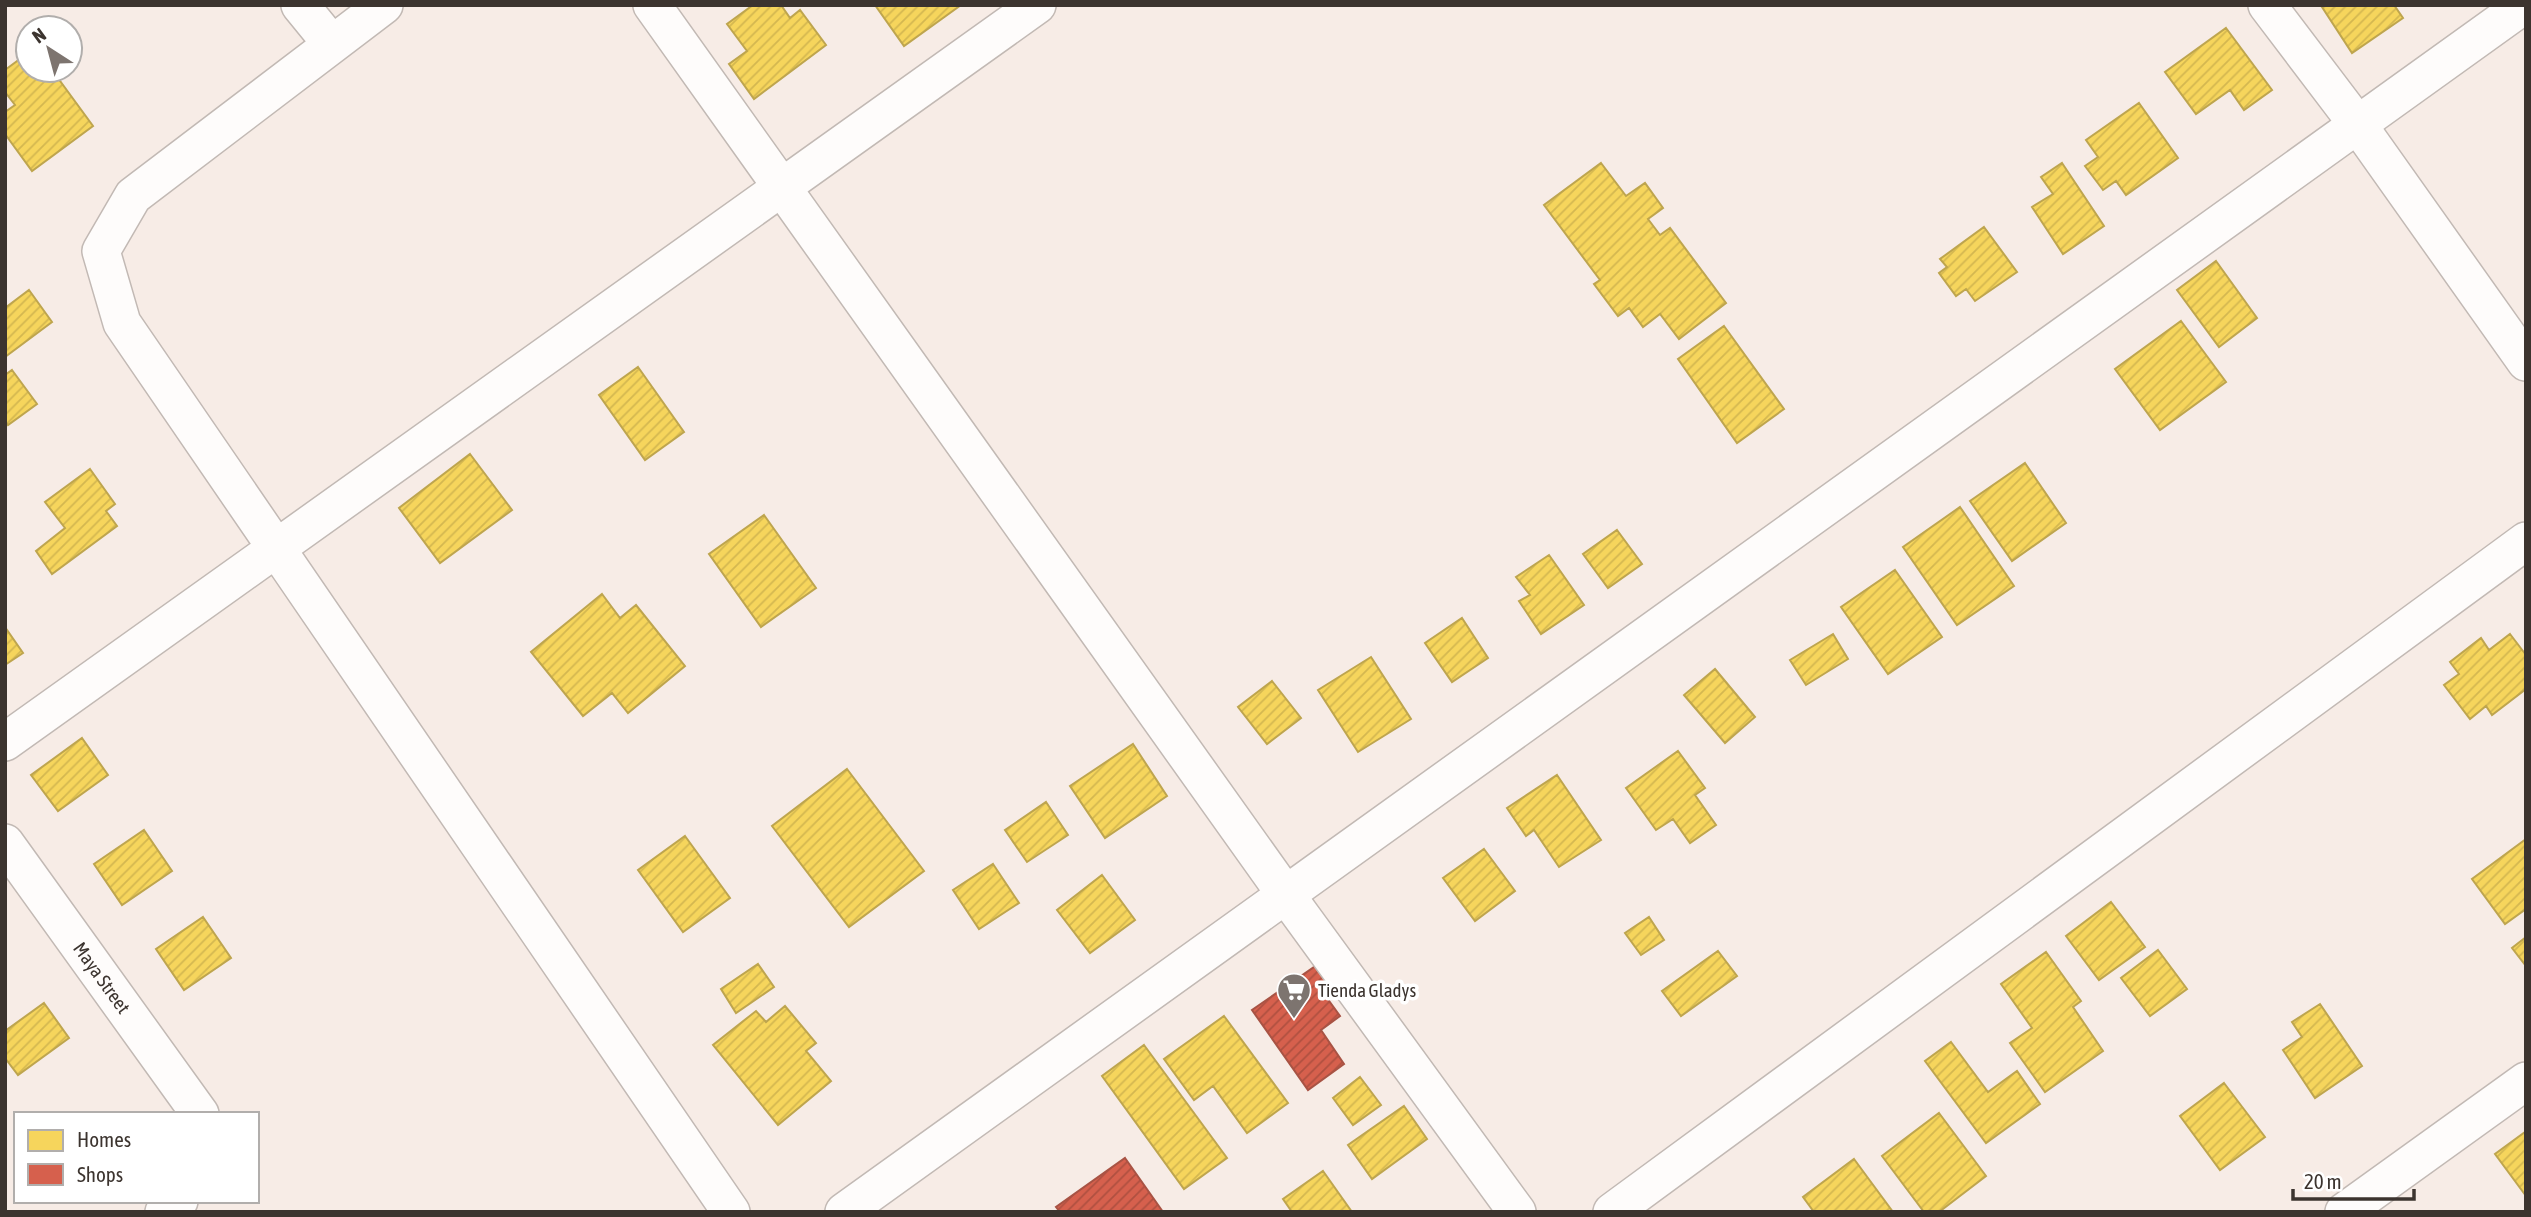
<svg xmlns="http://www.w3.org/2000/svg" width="2531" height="1217" viewBox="0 0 2531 1217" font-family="'Asap Condensed',sans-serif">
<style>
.homes{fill:url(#homes-hatch);stroke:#bea54e;stroke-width:2}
.shops{fill:url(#shops-hatch);stroke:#a85344;stroke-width:2}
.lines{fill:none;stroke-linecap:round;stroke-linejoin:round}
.minor-casing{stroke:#c2b9b4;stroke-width:40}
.minor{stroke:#fefcfb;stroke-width:37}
.labels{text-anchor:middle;stroke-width:7;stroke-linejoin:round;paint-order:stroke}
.street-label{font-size:19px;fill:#3c342f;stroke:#fff}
.poi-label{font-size:19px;fill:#3c342f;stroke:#fff;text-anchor:start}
</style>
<defs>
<pattern id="homes-hatch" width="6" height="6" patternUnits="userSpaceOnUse" patternTransform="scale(1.75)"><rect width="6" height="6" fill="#f6d55c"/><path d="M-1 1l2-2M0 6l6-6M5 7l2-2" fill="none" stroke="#d4b750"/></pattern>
<pattern id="shops-hatch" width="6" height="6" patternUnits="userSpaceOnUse" patternTransform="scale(1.75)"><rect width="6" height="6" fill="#d6604d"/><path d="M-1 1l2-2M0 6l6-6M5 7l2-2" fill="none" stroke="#af5040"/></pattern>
</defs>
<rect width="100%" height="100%" fill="#f7ece6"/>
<path class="homes" d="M 753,5 L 781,5 L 790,18 L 800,10 L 826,45 L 754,99 L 729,64 L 747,51 L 727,24 Z
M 875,5 L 961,5 L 904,46 Z
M 2325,5 L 2394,5 L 2403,18 L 2352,53 L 2322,7 Z
M 2226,28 L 2272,90 L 2244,110 L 2230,90 L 2196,114 L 2165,72 Z
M 28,53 L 28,70 L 52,70 L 93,126 L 32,171 L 5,134 L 5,112 L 15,105 L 5,92 L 5,70 Z
M 2139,103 L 2178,158 L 2126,195 L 2116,181 L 2103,190 L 2085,166 L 2098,157 L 2086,140 Z
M 1601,163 L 1626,196 L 1645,183 L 1663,208 L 1648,219 L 1660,235 L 1670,228 L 1726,303 L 1679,339 L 1660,314 L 1643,327 L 1629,308 L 1618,316 L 1594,284 L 1600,280 L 1544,205 Z
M 2062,163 L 2104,226 L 2063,254 L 2032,207 L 2053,194 L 2041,177 Z
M 1984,227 L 2017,272 L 1975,301 L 1966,289 L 1956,296 L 1939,273 L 1947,267 L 1940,259 Z
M 2216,261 L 2257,318 L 2219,347 L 2177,290 Z
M 29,290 L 52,322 L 5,357 L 5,308 Z
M 2181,321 L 2226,382 L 2160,430 L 2115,369 Z
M 1724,326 L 1784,409 L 1737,443 L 1678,359 Z
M 638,367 L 684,432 L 645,460 L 599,395 Z
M 12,370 L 37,404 L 8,425 L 5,421 L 5,375 Z
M 470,454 L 512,510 L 440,563 L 399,508 Z
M 2025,463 L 2066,523 L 2012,561 L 1970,501 Z
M 90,469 L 115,504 L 106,511 L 117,526 L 52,574 L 36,551 L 65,528 L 45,502 Z
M 1960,507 L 2014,586 L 1957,625 L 1903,547 Z
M 764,515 L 816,588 L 761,627 L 709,554 Z
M 1617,530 L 1642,564 L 1608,588 L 1583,554 Z
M 1549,555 L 1584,605 L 1541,634 L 1519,601 L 1530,595 L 1516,577 Z
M 1895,570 L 1942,637 L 1888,674 L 1841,607 Z
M 602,594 L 620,618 L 636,605 L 685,666 L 628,713 L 612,693 L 583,716 L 531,652 Z
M 1462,618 L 1488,658 L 1452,682 L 1425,643 Z
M 5,627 L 23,653 L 5,665 Z
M 1833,634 L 1848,659 L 1806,685 L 1790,660 Z
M 2510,634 L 2526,655 L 2526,689 L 2492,715 L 2486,706 L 2470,719 L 2444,685 L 2459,674 L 2450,662 L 2481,638 L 2489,650 Z
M 1371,657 L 1411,719 L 1358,752 L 1318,690 Z
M 1715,669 L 1755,717 L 1725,743 L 1684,695 Z
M 1272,681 L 1301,718 L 1267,744 L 1238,707 Z
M 82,738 L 108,775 L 58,811 L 31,775 Z
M 1133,744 L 1167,796 L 1105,838 L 1070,786 Z
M 1678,751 L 1705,788 L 1695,795 L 1716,825 L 1690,843 L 1673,819 L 1656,830 L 1626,788 Z
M 847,769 L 924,871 L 849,927 L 772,826 Z
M 1557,775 L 1601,840 L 1559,867 L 1534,830 L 1526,836 L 1507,808 Z
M 1046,802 L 1068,835 L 1027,862 L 1005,830 Z
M 144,830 L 172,871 L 122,905 L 94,864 Z
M 685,836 L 730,898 L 683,932 L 638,870 Z
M 2526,839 L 2526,909 L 2505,924 L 2472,879 Z
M 1484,849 L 1515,891 L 1475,921 L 1443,878 Z
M 993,864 L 1019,903 L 979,929 L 953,890 Z
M 1102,875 L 1135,920 L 1090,953 L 1057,910 Z
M 2111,902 L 2145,947 L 2099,980 L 2066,936 Z
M 203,917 L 231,958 L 184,990 L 156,949 Z
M 1649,917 L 1664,940 L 1641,955 L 1625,933 Z
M 2526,937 L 2526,966 L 2512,948 Z
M 2158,950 L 2187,989 L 2150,1016 L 2121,978 Z
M 1718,951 L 1737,976 L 1681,1016 L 1662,991 Z
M 2046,952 L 2081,1001 L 2073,1007 L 2103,1051 L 2045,1092 L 2010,1043 L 2032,1028 L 2001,984 Z
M 758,964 L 774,987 L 736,1013 L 721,989 Z
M 44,1003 L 69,1038 L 18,1075 L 5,1058 L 5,1031 Z
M 2320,1004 L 2362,1066 L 2315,1098 L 2283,1050 L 2302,1037 L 2292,1022 Z
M 785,1006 L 816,1043 L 806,1051 L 831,1081 L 778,1125 L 713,1045 L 756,1011 L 766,1022 Z
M 1224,1016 L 1288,1103 L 1247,1133 L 1213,1086 L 1194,1100 L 1164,1059 Z
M 1951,1042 L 1988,1092 L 2017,1071 L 2040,1104 L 1986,1143 L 1925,1061 Z
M 1144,1045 L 1227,1158 L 1184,1189 L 1102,1076 Z
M 1360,1077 L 1381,1105 L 1353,1125 L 1333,1098 Z
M 2224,1083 L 2265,1137 L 2220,1170 L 2180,1116 Z
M 1404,1106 L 1427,1139 L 1372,1179 L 1348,1145 Z
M 1939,1113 L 1986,1176 L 1939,1212 L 1924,1212 L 1882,1156 Z
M 2525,1132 L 2526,1132 L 2526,1196 L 2495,1154 Z
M 1854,1159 L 1893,1212 L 1814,1212 L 1803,1197 Z
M 1323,1171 L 1352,1212 L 1292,1212 L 1283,1199 Z"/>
<path class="shops" d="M 1317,965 L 1336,993 L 1327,998 L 1340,1016 L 1321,1030 L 1344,1064 L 1308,1090 L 1252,1010 Z
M 1125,1158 L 1163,1212 L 1060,1212 L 1056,1207 Z"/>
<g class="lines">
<g class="minor-casing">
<g id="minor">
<path d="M 300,5 L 331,43"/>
<path d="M 384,5 L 133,196 L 101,251 L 122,323 L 731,1212"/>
<path d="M 652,5 L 1286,895 L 1517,1212"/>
<path d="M 2267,5 L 2358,125 L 2526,362"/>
<path d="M 5,742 L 1037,5"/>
<path id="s1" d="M 5,843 L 200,1114"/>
<path d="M 164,1212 L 179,1201"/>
<path d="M 844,1212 L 2524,5"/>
<path d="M 1612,1212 L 2526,541"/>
<path d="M 2344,1212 L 2526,1081"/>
</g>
</g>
<use href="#minor" class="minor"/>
</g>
<defs>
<g id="supermarket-pin" transform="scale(1.75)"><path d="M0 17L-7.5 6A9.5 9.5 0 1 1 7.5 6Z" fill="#7d746f" stroke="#fff"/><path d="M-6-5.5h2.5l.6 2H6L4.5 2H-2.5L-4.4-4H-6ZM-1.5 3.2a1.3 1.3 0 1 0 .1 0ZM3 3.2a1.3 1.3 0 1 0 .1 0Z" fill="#fff"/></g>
</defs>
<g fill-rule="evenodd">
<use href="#supermarket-pin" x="1294" y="990"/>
</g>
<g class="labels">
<g class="street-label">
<text dy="7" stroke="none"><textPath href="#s1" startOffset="166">Maya Street</textPath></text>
</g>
<g class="poi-label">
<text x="1318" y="997">Tienda Gladys</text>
</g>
</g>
<rect width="2531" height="1217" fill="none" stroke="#3c342f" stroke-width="14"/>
<rect x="14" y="1112" width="245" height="91" fill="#ffffff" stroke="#b1aeac" stroke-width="2"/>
<rect x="28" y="1130" width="35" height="21" fill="#f6d55c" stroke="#b1aeac" stroke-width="2"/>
<text x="77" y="1147" font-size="21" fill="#3c342f">Homes</text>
<rect x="28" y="1164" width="35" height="21" fill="#d6604d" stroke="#b1aeac" stroke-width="2"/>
<text x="77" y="1182" font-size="21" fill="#3c342f">Shops</text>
<g transform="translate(49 49) rotate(324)"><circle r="33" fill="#ffffff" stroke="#b1aeac" stroke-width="2"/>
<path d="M0-5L12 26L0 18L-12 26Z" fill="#7d746f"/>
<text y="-10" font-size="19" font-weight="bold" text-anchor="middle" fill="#3c342f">N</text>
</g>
<path d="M2293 1189v10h121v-10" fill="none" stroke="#3c342f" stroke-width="3.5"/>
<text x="2304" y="1189" font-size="21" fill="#3c342f" stroke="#ffffff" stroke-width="5" paint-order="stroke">20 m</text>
</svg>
